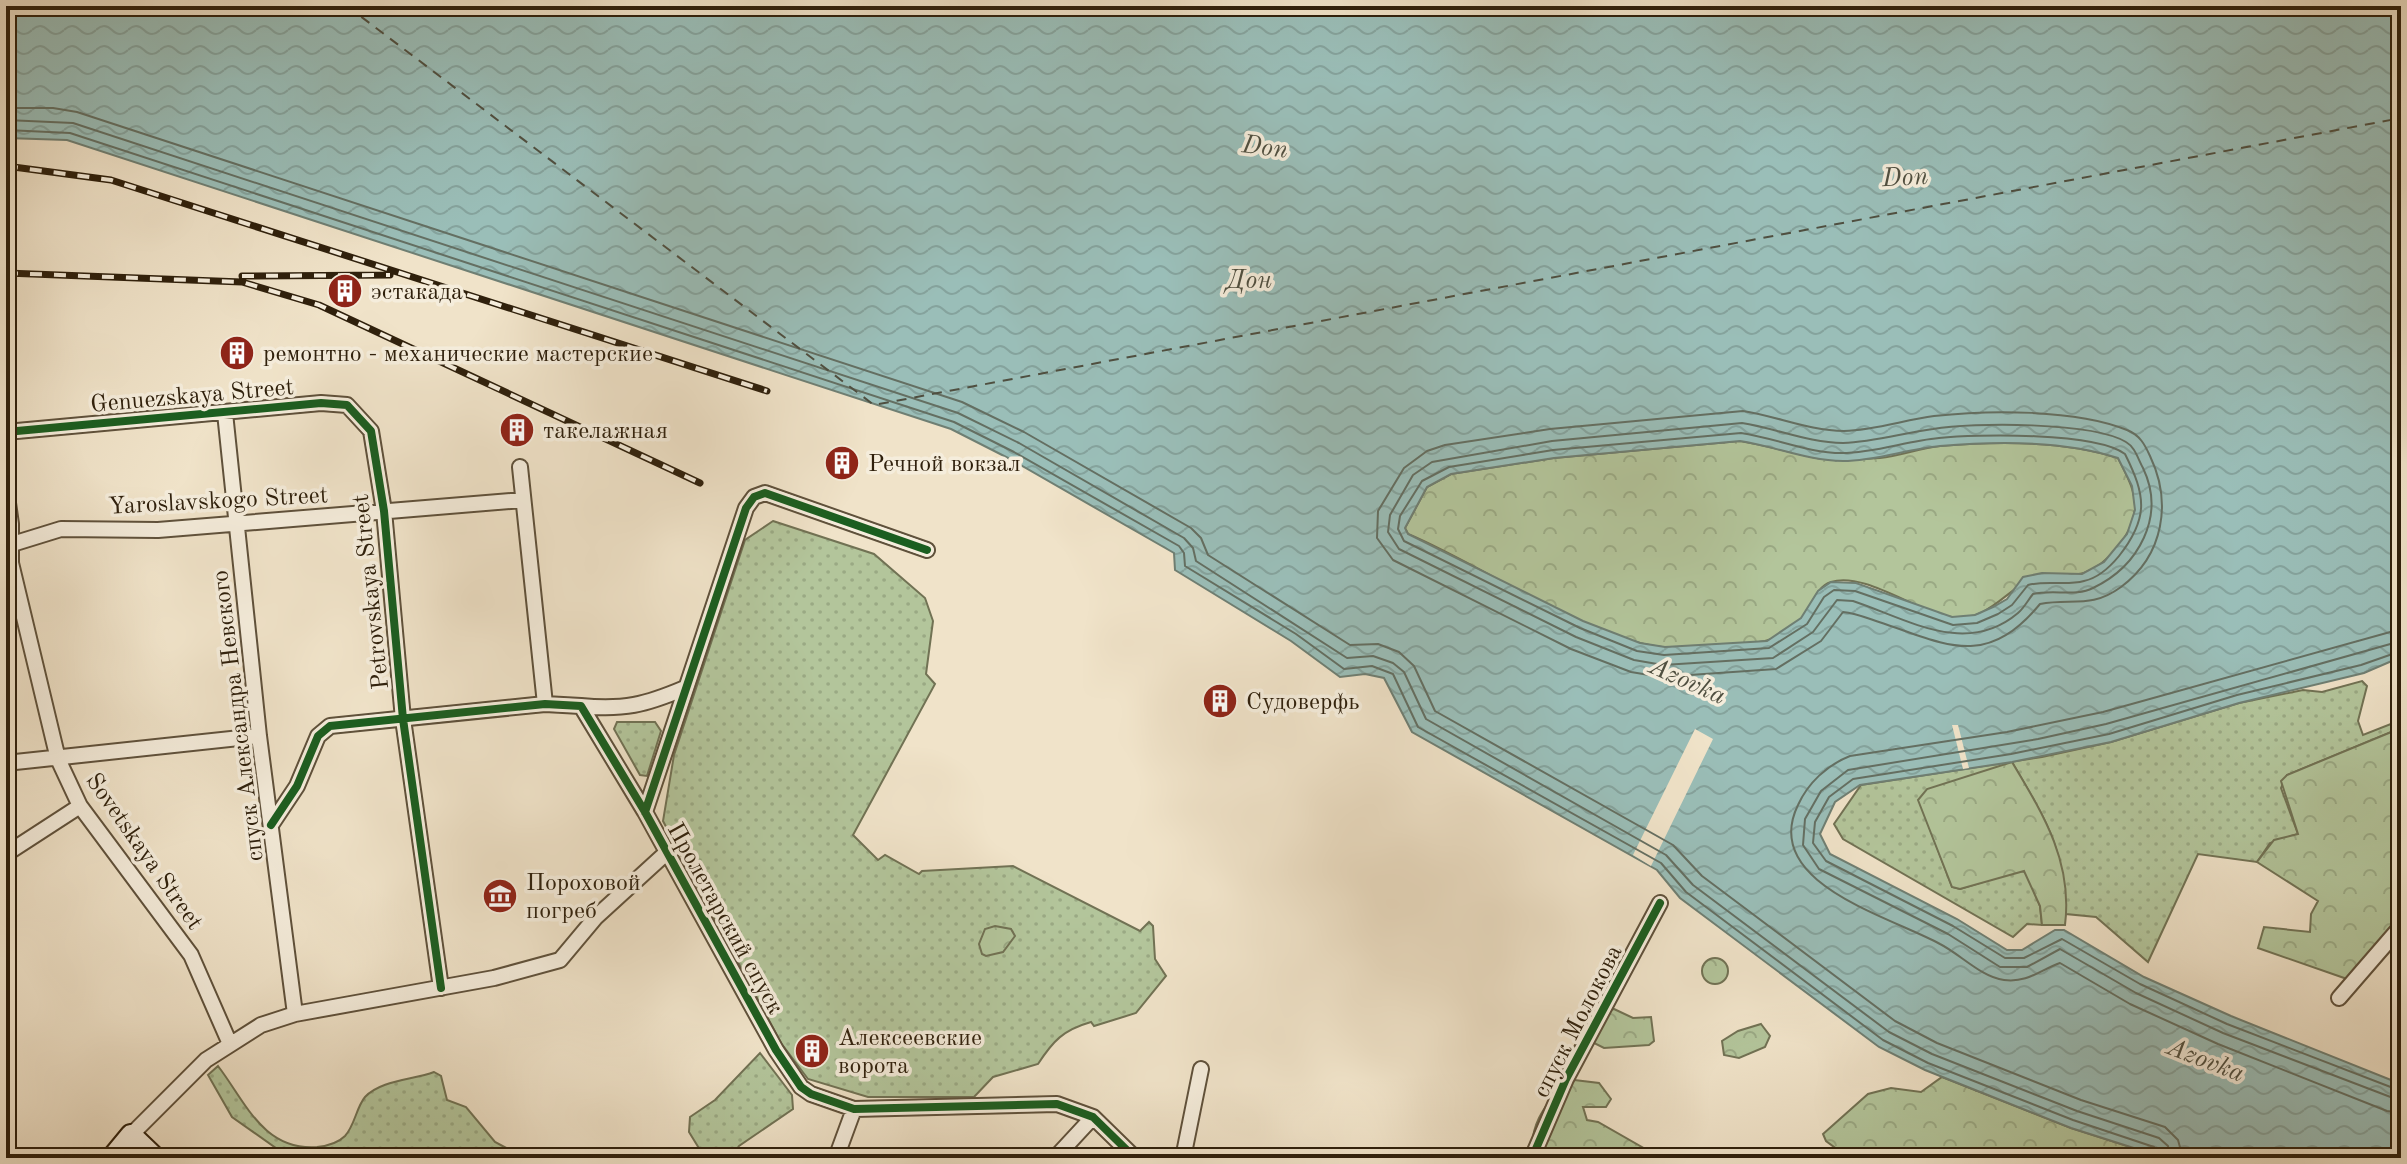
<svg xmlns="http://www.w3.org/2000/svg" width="2407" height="1164" viewBox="0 0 2407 1164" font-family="'Old Standard TT',serif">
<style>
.grass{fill:url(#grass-dots);stroke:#717254;stroke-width:2}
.forest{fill:url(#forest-crowns);stroke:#717254;stroke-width:2}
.water{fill:url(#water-waves);stroke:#6f7f73;stroke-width:2;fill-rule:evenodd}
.pier{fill:#f0e3c9}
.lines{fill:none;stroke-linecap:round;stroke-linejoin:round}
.shore{stroke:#646f62;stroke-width:2}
.ferry{stroke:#4f4f40;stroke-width:2;stroke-dasharray:10 8;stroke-linecap:butt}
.street-casing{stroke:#5f513b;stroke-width:18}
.secondary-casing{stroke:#2f200c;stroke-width:24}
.street{stroke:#f5eddc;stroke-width:14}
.secondary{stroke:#f5eddc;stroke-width:20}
.rail-casing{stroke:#2f200c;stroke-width:7}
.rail{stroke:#f5eddc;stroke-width:4;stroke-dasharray:12;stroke-linecap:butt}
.cycleway-casing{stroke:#f5eddc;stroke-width:13}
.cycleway{stroke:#1b5e20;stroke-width:8}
.labels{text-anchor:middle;stroke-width:7;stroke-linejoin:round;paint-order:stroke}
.poi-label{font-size:24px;fill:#2f200c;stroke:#f5eddc;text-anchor:start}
.street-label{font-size:24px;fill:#2f200c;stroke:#f5eddc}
.water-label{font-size:26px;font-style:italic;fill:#4f4f40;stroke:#f5eddc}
</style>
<defs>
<pattern id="grass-dots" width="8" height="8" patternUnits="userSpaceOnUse" patternTransform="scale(2)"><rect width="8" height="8" fill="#b3c59b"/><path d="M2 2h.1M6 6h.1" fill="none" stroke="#9aa984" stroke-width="1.8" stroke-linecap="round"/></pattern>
<pattern id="forest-crowns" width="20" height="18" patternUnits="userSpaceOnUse" patternTransform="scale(2)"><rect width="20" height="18" fill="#b3c59b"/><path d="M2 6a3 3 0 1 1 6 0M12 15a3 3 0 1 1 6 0" fill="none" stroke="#9aa984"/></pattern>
<pattern id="water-waves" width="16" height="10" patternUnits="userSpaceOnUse" patternTransform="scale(2)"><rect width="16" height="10" fill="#9abeb8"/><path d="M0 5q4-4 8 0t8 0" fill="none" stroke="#85a39d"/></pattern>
</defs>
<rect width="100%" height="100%" fill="#f0e3c9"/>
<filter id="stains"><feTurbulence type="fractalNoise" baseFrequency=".0025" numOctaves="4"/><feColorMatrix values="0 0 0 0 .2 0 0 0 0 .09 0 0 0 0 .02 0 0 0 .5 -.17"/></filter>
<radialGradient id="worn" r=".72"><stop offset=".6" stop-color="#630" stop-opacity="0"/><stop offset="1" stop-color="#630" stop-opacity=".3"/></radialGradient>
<path class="grass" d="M 773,521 L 874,554 L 925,598 L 933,621 L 926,674 L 935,684 L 853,835 L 878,860 L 885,855 L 919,874 L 922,871 L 1013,866 L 1140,931 L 1149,922 L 1153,926 L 1155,959 L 1166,976 L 1136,1013 L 1094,1026 L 1091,1022 C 1063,1030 1053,1041 1038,1064 L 993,1077 L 974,1097 L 868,1097 L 808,1079 L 781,1043 L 663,821 L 674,755 L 745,540 Z
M 2362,681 L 2367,686 L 2358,721 L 2363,735 L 2401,720 L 2401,728 L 2287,775 L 2281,788 L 2298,834 L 2270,843 L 2257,862 L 2198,854 L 2148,962 L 2096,917 L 2066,914 C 2063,843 2046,821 2012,762 L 1919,800 L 1952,887 L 1960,889 L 2019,871 L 2026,872 L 2040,906 L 2042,925 L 2027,924 L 2013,937 L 1843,839 L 1834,824 L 1861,785 L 2042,757 L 2111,742 L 2239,703 L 2303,690 L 2322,692 Z
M 617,722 L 655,722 L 661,731 L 647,776 L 640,775 L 614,729 Z
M 760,1053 L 792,1095 L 793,1109 L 739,1146 L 731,1158 L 705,1158 L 689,1132 L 690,1117 L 715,1100 Z
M 218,1066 C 245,1101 263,1151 317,1147 C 327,1146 338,1143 345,1136 C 355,1125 356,1108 365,1097 C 381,1080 413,1080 434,1072 L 441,1076 L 447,1100 L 466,1107 L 495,1142 L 525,1158 L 290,1158 L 232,1117 L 208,1075 Z"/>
<path class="forest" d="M 1740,441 C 1765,445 1788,452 1812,457 C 1832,462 1859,459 1880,458 C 1900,456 1920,448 1940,446 C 1998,441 2063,440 2118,458 C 2126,474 2136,491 2135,509 C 2133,534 2107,565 2084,573 C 2066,578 2048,570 2031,579 C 2004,592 1987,622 1952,617 C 1918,613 1865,571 1831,582 C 1815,587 1812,608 1801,619 C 1791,627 1777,638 1765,641 C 1739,646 1688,650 1662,647 C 1584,638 1483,565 1408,534 L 1405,528 L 1427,487 L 1451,474 L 1554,458 Z
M 2401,728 L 2401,937 L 2350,980 L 2258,948 L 2264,927 L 2310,932 L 2311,914 L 2318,901 L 2257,862 L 2274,840 L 2298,834 L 2281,781 L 2287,775 Z
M 2012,762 C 2043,814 2073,862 2065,925 L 2042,925 L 2040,906 L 2024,871 L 1960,889 L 1952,887 L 1918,800 L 1927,789 Z
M 995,926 L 1011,929 L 1015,936 L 1003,952 L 986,956 L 982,954 L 979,944 L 985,929 Z
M1702 971a13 13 0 1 1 26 0a13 13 0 1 1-26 0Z
M 1614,1009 L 1633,1018 L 1651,1017 L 1654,1041 L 1649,1045 L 1604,1048 L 1588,1040 L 1598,1010 Z
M 1761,1024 L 1770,1036 L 1765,1047 L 1739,1058 L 1724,1055 L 1722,1041 L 1738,1031 Z
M 1942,1077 L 2071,1128 L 2165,1158 L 1849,1158 L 1826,1141 L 1823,1134 L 1868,1094 L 1891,1088 L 1921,1092 Z
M 1566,1079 L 1599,1083 L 1611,1099 L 1606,1107 L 1583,1107 L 1587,1120 L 1598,1122 L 1661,1158 L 1534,1158 C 1526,1127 1548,1102 1566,1079 Z"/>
<path class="water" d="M 6,6 L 2401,6 L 2401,657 L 2364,673 L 2239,703 L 2111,742 L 2012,762 L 1860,785 L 1835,802 L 1820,834 L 1830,854 L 1957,919 L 2007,950 L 2022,950 L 2055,930 L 2064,930 L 2144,977 L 2231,1016 L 2401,1084 L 2401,1158 L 2165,1158 L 2071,1128 L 1925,1070 L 1879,1047 L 1680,898 L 1657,870 L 1412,732 L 1384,678 L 1365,674 L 1340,677 L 1291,641 L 1175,570 L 1174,553 L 1010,459 L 951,429 L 67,140 L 6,138 ZM 1740,441 C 1774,446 1808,461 1843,461 C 1876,461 1907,449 1940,446 C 1997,441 2063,440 2118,458 L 2132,486 L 2135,510 L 2127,534 L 2104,562 L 2082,574 L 2042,573 L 2023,577 L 2007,599 L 1993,607 L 1975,615 L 1952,617 L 1856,583 L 1831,582 L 1818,591 L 1801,618 L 1767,641 L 1665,647 L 1640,643 L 1583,621 L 1408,534 L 1405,528 L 1427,487 L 1451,474 L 1554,458 Z"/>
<path class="pier" d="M 1952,725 L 1958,725 L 1969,768 L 1963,769 Z
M 1695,729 L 1713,739 L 1651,866 L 1633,855 Z"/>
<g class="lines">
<path class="shore" d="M 6,108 L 53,108 L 77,112 L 962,402 L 1024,432 L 1191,528 L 1201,538 L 1208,555 L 1350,645 L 1378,644 L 1399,652 L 1414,666 L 1435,711 L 1673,845 L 1702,876 L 1895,1021 L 1937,1043 L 2081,1100 L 2165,1127 L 2178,1140 L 2183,1158
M 6,120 L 73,123 L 958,413 L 1019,443 L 1184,538 L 1193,548 L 1196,561 L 1347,658 L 1373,656 L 1393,663 L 1404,672 L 1426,719 L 1666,855 L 1693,885 L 1889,1032 L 1932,1054 L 2077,1111 L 2159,1138 L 2168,1146 L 2170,1158
M 6,130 L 70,133 L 954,422 L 1014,452 L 1179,546 L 1184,553 L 1185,566 L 1296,634 L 1344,669 L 1372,666 L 1393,674 L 1418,727 L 1661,863 L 1686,892 L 1883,1040 L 1928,1063 L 2073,1120 L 2154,1147 L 2160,1158
M 1743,411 C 1776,416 1810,431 1844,431 C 1875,430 1904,420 1934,416 C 1988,410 2076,409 2127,430 C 2140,435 2145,445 2150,456 C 2172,502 2164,555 2121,587 C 2091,609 2072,598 2040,604 C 1985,670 1946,644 1879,622 C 1867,618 1855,613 1843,612 L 1821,641 L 1776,669 L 1661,677 L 1631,672 L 1571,649 L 1393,560 L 1377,538 L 1378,511 L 1404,468 L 1427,451 L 1445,445 L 1550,429 Z
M 1742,423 C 1775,428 1809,443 1843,443 C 1874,442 1903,433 1933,429 C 1973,422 2093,422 2126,442 C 2135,447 2138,459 2143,468 C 2166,516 2139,566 2093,588 C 2076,597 2053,589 2033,594 C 2028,600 2024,608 2018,613 C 1966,657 1907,619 1853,601 L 1837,600 L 1813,632 L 1773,658 L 1663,665 L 1634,660 L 1576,637 L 1399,549 L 1388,532 L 1390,515 L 1413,475 L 1432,462 L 1552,441 Z
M 1741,433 C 1775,438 1808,453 1842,453 C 1875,453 1906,441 1939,438 C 1976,434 2096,432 2125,454 C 2146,496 2149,518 2119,556 C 2110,567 2098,578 2084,581 C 2066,586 2047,580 2028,585 L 2012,605 L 1998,614 L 1977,623 L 1953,625 L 1855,591 L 1834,590 L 1824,597 L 1807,624 L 1769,648 L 1664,655 L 1637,651 L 1580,628 L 1404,541 L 1398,529 L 1400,516 L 1422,481 L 1449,467 L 1553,450 Z
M 2401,629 L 2103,712 L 2007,732 L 1850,756 C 1827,765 1808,783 1798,805 C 1760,883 1889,916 1940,944 C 1960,954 1981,977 2004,980 C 2028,983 2040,970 2060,963 L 2130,1004 L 2218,1044 L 2387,1111 L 2401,1113
M 2401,641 L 2106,724 L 2038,739 L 1848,770 L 1821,791 L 1805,819 L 1803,845 L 1819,869 L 1948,934 L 2000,967 L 2027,967 L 2060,949 L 2136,993 L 2223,1033 L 2401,1101
M 2401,651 L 2361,665 L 2237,695 L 2109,734 L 2011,754 L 1853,779 L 1829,797 L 1815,822 L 1813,843 L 1826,861 L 1953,926 L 2005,958 L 2024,958 L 2062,939 L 2140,984 L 2227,1024 L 2401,1091"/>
<path class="ferry" d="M 347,6 L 874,405 L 2401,118"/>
<g class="street-casing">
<path id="street" d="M 225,413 L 259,736 L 295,1014
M 6,432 L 321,403 L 347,405 L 371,431 L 384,511 L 403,719 L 441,988
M 520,467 L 545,704
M 6,489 L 11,524 L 11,563 L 58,759 L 80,806 L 191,955 L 230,1044
M 6,546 L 61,529 L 158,530 L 523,500
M 581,706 C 624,710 645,705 685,688
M 6,763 L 259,736
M 645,812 L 746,508 L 754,497 L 765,493 L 927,550
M 271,825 L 297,786 L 318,736 L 330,726 L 545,704 L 581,706 L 645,812 L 776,1050 L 801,1087 L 811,1094 L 854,1109 L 1057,1104 L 1093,1117 L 1135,1158
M 6,854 L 80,806
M 2339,998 L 2397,931 L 2401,932
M 131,1135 L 206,1060 L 261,1025 L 295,1014 L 494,978 L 560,960 L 596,917 L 665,854
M 836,1158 L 854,1109
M 1055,1158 L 1093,1117
M 1183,1158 L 1201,1069
M 1532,1158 L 1566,1079 L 1660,903"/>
</g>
<g class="secondary-casing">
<path id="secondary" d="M 112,1158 L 131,1135 L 155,1158"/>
</g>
<use href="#street" class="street"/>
<use href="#secondary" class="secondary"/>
<g class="rail-casing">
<path id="rail" d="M 6,166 L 111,180 L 767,391
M 6,273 L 242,282 L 319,305 L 700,483
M 242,276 L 390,275"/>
</g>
<use href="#rail" class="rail"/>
<g class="cycleway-casing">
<path id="cycleway" d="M 6,432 L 321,403 L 347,405 L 371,431 L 384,511 L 403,719 L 441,988
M 645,812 L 746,508 L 754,497 L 765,493 L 927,550
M 271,825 L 297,786 L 318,736 L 330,726 L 545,704 L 581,706 L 645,812 L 776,1050 L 801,1087 L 811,1094 L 854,1109 L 1057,1104 L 1093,1117 L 1135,1158
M 1532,1158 L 1566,1079 L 1660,903"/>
</g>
<use href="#cycleway" class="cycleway"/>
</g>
<defs>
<g id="building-disc" transform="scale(1.8)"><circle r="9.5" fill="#8f2418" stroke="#f5eddc"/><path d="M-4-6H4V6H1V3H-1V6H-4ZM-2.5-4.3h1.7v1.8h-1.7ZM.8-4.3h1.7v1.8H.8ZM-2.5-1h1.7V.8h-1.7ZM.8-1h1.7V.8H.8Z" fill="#fff"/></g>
<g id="museum-disc" transform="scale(1.8)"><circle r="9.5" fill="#8f2418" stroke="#f5eddc"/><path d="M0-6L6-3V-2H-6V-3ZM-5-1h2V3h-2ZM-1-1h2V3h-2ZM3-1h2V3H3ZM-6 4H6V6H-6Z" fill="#fff"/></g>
</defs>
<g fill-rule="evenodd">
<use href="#building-disc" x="345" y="291"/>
<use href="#building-disc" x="237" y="353"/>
<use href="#building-disc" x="517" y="430"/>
<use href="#building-disc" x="842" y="463"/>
<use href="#building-disc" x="1220" y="701"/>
<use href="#museum-disc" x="500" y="896"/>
<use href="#building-disc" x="812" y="1051"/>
</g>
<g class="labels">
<g class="poi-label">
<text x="371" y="299">эстакада</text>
<text x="263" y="361">ремонтно - механические мастерские</text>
<text x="543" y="438">такелажная</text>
<text x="868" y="471">Речной вокзал</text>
<text x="1246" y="709">Судоверфь</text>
<text x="526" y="890">Пороховой<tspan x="526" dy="28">погреб</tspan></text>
<text x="838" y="1045">Алексеевские<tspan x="838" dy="28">ворота</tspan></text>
</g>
<g class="street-label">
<text transform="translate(192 395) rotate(-5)" y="8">Genuezskaya Street</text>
<text transform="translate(218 500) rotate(-3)" y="8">Yaroslavskogo Street</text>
<text transform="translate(370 592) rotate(-96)" y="8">Petrovskaya Street</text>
<text transform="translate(237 716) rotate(-97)" y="8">спуск Александра Невского</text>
<text transform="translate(145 851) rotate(55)" y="8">Sovetskaya Street</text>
<text transform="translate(726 918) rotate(61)" y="8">Пролетарский спуск</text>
<text transform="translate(1577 1021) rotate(-63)" y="8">спуск Молокова</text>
</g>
<g class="water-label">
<text transform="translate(1265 146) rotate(7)" y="9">Don</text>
<text transform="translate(1905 176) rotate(-3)" y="9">Don</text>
<text x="1249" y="288">Дон</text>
<text transform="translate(1688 680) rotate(24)" y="9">Azovka</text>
<text transform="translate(2206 1059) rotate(21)" y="9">Azovka</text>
</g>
</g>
<rect width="2407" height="1164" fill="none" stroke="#f0e3c9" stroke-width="32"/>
<rect x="8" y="8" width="2391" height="1148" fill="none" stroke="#2f200c" stroke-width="4"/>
<rect x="16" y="16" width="2375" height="1132" fill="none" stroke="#2f200c" stroke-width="2"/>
<rect width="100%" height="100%" filter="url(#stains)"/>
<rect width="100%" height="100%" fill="url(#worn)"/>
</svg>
